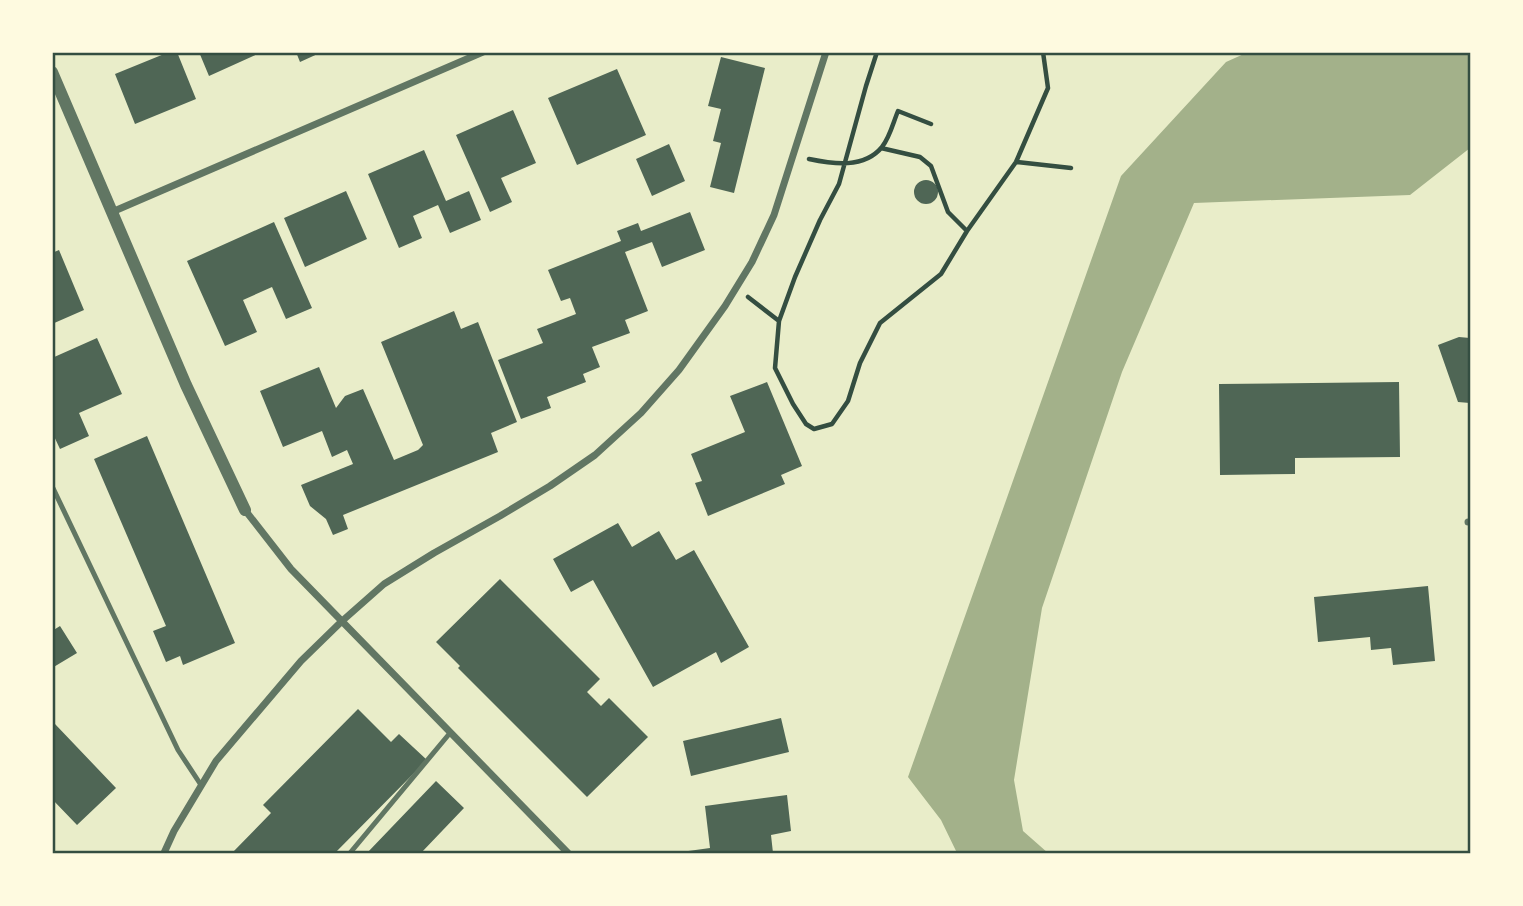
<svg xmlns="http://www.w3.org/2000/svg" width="1523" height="906" viewBox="0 0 1523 906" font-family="'Fira Sans',sans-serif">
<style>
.water{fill:#a3b18a}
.building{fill:#4f6655}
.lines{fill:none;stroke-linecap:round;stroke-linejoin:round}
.path{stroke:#344e41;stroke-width:4.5}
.service{stroke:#617663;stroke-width:5}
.minor{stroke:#617663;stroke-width:7}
.tertiary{stroke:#617663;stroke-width:12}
.neatline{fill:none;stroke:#344e41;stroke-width:2.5}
</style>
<rect width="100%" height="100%" fill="#e9edc9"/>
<path class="water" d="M 1246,53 L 1470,53 L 1470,148 L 1410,195 L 1194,203 L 1122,372 L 1042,608 L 1014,780 L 1023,831 L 1048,853 L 957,853 L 941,820 L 908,777 L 1121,176 L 1226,62 Z"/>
<path class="building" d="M 169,52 L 177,52 L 196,99 L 135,124 L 115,74 Z
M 199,52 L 262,52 L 209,76 Z
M 296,52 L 322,52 L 300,62 Z
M 721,57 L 765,68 L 734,193 L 710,187 L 721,143 L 713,141 L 721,109 L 708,106 Z
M 617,69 L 646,135 L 577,165 L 548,98 Z
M 513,110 L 536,163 L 501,178 L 512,202 L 490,212 L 456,135 Z
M 669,144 L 685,181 L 652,196 L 636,159 Z
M 424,150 L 446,201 L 469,191 L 481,220 L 450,233 L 438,205 L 413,216 L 422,238 L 399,248 L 368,174 Z
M914 192a12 12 0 1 1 24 0a12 12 0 1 1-24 0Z
M 346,191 L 367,239 L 305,267 L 284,218 Z
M 690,212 L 705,250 L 662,267 L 652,242 L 625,252 L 648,311 L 625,320 L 630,333 L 592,347 L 600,367 L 583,374 L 586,382 L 547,397 L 551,408 L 521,419 L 498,360 L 543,343 L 537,329 L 576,314 L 570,298 L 561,301 L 548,270 L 621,241 L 617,231 L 638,223 L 641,231 Z
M 274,222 L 312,308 L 286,319 L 272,287 L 243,300 L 257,332 L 225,346 L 187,261 Z
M 59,250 L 84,310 L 52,324 L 52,253 Z
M 454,311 L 461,329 L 478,322 L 517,422 L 491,433 L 498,452 L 343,515 L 348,529 L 333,535 L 326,519 L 310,506 L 301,485 L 353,464 L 347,450 L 332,457 L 322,431 L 283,447 L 260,391 L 319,367 L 336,408 L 345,396 L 363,389 L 394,460 L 418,450 L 423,445 L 381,342 Z
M 1459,337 L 1470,338 L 1470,403 L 1458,402 L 1438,345 Z
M 97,338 L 122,394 L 79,413 L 89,436 L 60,449 L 52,432 L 52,358 Z
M 767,382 L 802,466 L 781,475 L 785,484 L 708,516 L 695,483 L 702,481 L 691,454 L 745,432 L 730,396 Z
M 1399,382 L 1400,457 L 1295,458 L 1295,474 L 1220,475 L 1219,384 Z
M 147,436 L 235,643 L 183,665 L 180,656 L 166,662 L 153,631 L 166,626 L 94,459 Z
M 618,523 L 632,547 L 659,531 L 676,560 L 694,550 L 749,647 L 721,663 L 716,652 L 653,687 L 593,580 L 571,592 L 553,559 Z
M 500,579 L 600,679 L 587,692 L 601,706 L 609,698 L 648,737 L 587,797 L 458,668 L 460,666 L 436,642 Z
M 1428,586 L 1435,661 L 1393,665 L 1391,648 L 1371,650 L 1370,637 L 1318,642 L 1314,597 Z
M 60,626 L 77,653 L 52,668 L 52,631 Z
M 358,709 L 391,742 L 399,734 L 427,760 L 335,853 L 232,853 L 271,813 L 263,805 Z
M 781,718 L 789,752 L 691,776 L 683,741 Z
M 55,724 L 116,788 L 77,825 L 52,799 L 52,726 Z
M 436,781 L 464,808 L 421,853 L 367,853 Z
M 787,795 L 791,831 L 771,835 L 773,853 L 681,853 L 681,852 L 710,848 L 705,806 Z"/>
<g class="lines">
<path class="path" d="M 877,52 L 866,86 L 839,184 L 820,220 L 795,277 L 779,321 L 775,368 L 793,404 L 806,424 L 814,429 L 832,424 L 848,401 L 860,363 L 880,323 L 941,274 L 967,231 L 1016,162 L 1048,88 L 1043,52
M 881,148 L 920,157 L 931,166 L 948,212 L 967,231
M 809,159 C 833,164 864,169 882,147 C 890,137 893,123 898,111 L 931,124
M 1017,162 L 1071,168
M 748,297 L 779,321"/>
<path class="service" d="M 52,486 L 178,750 L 201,785
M 350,853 L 450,733"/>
<path class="minor" d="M 112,212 L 483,52
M 245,510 L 291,569 L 568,853
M 1468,522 L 1470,522
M 164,853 L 174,831 L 216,761 L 301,661 L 341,622 L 384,584 L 434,553 L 500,516 L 550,486 L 595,455 L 641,413 L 679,370 L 725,306 L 752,262 L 774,215 L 826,52"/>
<path class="tertiary" d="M 52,72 L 186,385 L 245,510"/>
</g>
<rect width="1523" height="906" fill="none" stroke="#fefae0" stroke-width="108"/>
<rect x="54" y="54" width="1415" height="798" class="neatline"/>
</svg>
